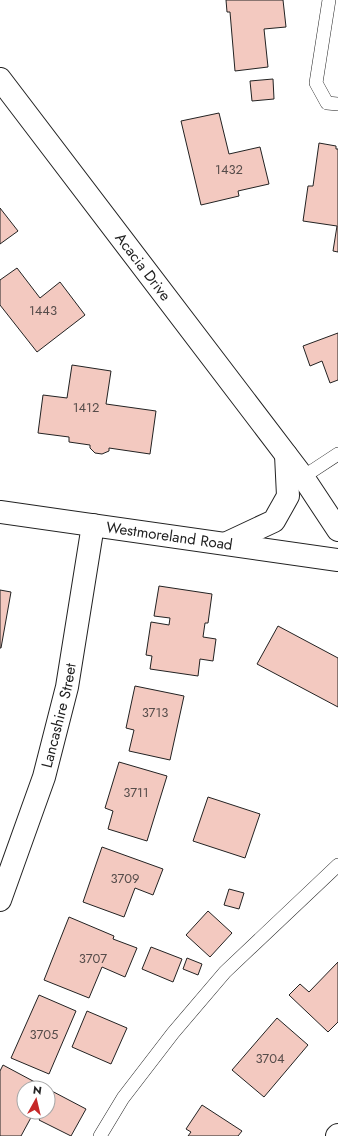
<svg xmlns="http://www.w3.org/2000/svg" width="338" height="1136" viewBox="0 0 338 1136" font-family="Jost,sans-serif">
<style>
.building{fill:#f3c9c0;stroke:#222}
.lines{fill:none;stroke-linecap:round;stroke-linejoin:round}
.lane-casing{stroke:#222;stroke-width:14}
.street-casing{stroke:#222;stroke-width:24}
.secondary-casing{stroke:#222;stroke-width:24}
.lane{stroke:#fff;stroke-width:13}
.street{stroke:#fff;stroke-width:22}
.secondary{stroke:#fff;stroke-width:22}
.labels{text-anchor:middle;stroke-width:3;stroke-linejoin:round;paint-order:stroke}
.number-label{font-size:13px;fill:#564c4a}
.street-label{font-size:15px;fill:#222;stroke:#fff}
</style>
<rect width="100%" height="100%" fill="#fff"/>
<path class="building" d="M 226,0 L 283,0 L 286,27 L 264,29 L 268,67 L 235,71 L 230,12 L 227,12 Z
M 273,79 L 274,99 L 252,101 L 250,81 Z
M 219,113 L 229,154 L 260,147 L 269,184 L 238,191 L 239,196 L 201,205 L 181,121 Z
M 319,143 L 336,146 L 336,149 L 338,149 L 338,252 L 333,251 L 337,226 L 303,221 L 308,186 L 313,186 Z
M 0,208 L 18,231 L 0,244 Z
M 17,268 L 40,298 L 60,282 L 85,315 L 37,352 L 0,305 L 0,280 Z
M 338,333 L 338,380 L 330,383 L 322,361 L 310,366 L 303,346 Z
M 72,365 L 111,371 L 106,404 L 156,411 L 150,454 L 109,448 L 109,451 L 102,454 L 95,453 L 90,448 L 90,445 L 69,442 L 69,437 L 38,433 L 43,395 L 67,398 Z
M 159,586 L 212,594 L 208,623 L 205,623 L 203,637 L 216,639 L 213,661 L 200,659 L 198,676 L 150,669 L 152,656 L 146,655 L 151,622 L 169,625 L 170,618 L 154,616 Z
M 0,590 L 11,592 L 1,648 L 0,648 Z
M 278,626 L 338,658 L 338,707 L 257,664 Z
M 135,686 L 184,696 L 170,760 L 129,751 L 134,730 L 126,728 Z
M 119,762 L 167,776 L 147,841 L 108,829 L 113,811 L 105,808 Z
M 208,797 L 260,814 L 245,858 L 193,841 Z
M 102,847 L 163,869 L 153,895 L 135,888 L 124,917 L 83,902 Z
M 229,889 L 244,893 L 239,909 L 224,905 Z
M 208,911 L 232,933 L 210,957 L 186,935 Z
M 69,917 L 114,936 L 113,939 L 137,948 L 125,977 L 102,967 L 89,998 L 44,980 Z
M 151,947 L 182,959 L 173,982 L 142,969 Z
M 187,958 L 202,964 L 198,975 L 183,969 Z
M 338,962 L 338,1022 L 328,1032 L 289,995 L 300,984 L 309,992 Z
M 39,995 L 76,1011 L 49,1074 L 11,1058 Z
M 87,1011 L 127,1028 L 111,1064 L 72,1047 Z
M 277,1018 L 308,1045 L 264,1097 L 232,1070 Z
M 3,1065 L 46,1088 L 24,1088 L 24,1112 L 34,1112 L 21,1136 L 0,1136 L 0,1071 Z
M 48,1089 L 86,1109 L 71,1136 L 39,1120 L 43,1113 L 41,1112 L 48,1112 Z
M 202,1105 L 242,1131 L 238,1136 L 188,1136 L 191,1132 L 186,1129 Z"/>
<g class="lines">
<g class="lane-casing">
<path id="lane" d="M 329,0 L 316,83 L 327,103 L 338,104
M 303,477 L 338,454
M 100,1136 L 123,1098 L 173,1033 L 225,972 L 338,865"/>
</g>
<g class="street-casing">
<g id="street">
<path d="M 227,543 L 274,521 L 288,496 L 286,455"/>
<path id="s1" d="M 0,900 L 44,777 L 67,687 L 93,525"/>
<path d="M 337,1136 L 338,1135"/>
</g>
</g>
<g class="secondary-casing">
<g id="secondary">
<path id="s2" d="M 0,79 L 303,477 L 338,530"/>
<path id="s3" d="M 0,512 L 338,560"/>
</g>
</g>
<use href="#lane" class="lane"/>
<use href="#street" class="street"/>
<use href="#secondary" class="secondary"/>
</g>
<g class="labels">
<g class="number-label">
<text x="229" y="174">1432</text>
<text x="43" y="315">1443</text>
<text x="86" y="412">1412</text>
<text x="155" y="717">3713</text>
<text x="136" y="797">3711</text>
<text x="125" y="883">3709</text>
<text x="93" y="963">3707</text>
<text x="44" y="1039">3705</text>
<text x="270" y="1063">3704</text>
</g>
<g class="street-label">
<text dy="5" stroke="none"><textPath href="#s2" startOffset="236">Acacia Drive</textPath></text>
<text dy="5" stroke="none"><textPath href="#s3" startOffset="171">Westmoreland Road</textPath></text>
<text dy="5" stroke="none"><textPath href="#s1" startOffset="194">Lancashire Street</textPath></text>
</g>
</g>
<g transform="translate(36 1100) rotate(8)"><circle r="19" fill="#ffffff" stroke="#a7a7a7"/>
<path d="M0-3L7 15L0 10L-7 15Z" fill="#c62828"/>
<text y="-6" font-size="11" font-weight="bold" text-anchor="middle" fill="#222222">N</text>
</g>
</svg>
